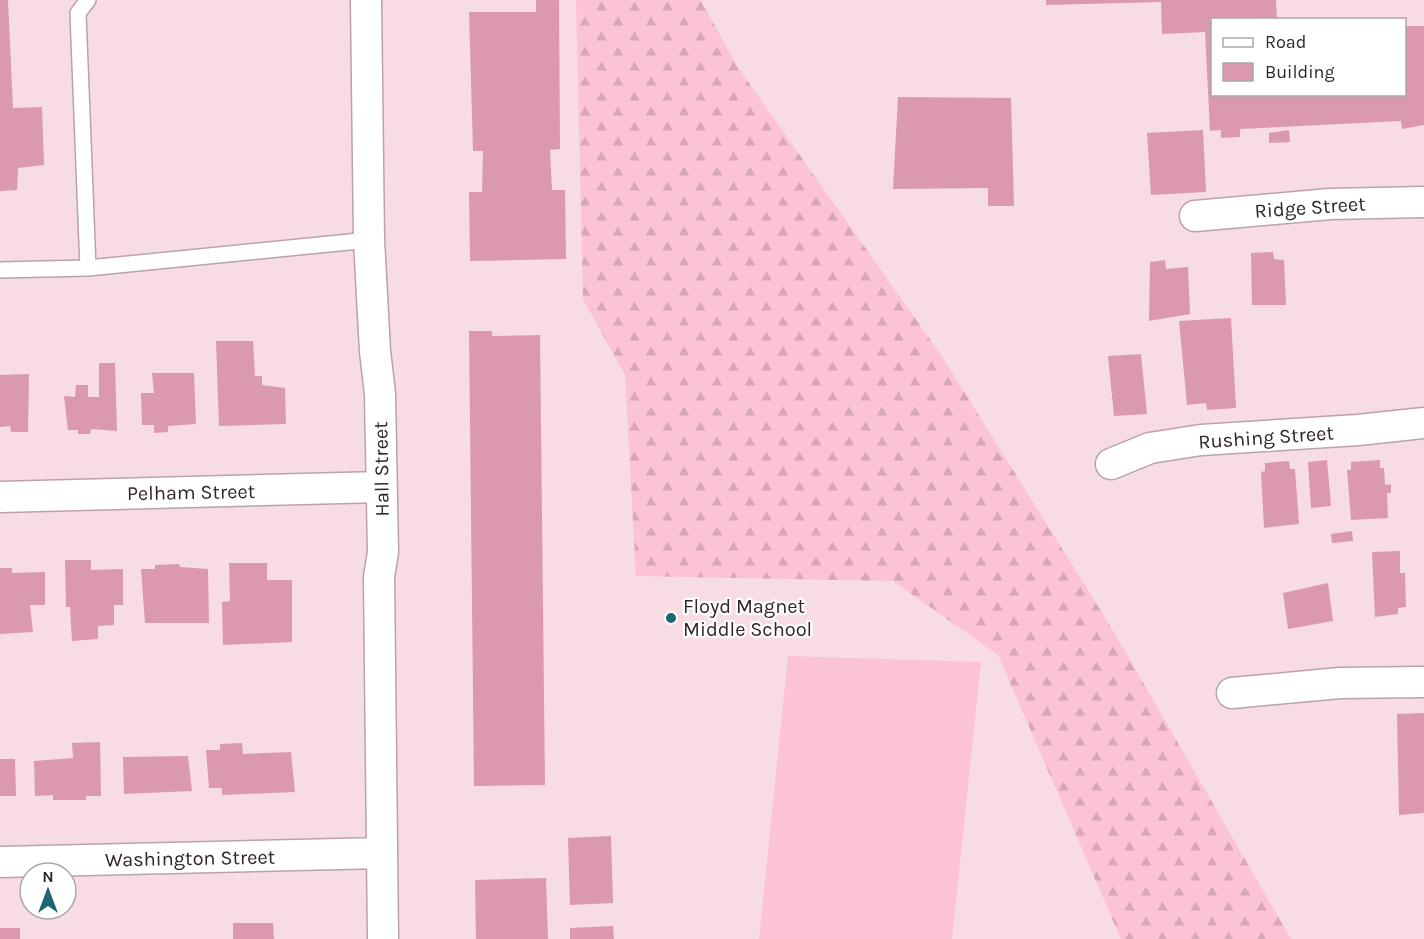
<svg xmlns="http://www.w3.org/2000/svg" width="1424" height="939" viewBox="0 0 1424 939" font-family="Karla,sans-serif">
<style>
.forest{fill:url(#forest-firs)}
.pitch{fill:#fbc3d5}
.building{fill:#db99af}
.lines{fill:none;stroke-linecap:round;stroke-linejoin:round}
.service-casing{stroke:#bba2aa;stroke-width:18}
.minor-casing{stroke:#bba2aa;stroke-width:33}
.service{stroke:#fff;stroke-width:15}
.minor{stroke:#fff;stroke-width:30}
.poi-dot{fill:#1d6772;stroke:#fff;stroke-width:2}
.labels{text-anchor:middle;stroke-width:4.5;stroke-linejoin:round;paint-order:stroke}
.street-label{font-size:20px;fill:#2f2629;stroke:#fff}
.poi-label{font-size:20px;fill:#2f2629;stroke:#fff;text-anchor:start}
</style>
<defs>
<pattern id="forest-firs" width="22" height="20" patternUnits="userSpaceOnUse" patternTransform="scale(1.5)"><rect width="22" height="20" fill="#fbc3d5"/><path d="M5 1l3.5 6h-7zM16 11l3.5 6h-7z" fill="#d7a7b7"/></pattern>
</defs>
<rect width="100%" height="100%" fill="#f7dce4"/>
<path class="forest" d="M 576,0 L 701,0 L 737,66 L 943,358 L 1111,627 L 1291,939 L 1121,939 L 998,655 L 893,581 L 636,576 L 625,375 L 583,299 Z"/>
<path class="pitch" d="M 788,656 L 981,662 L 952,939 L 759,939 Z"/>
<path class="building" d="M 0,0 L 8,0 L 13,108 L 42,107 L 44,165 L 18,168 L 17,190 L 0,191 Z
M 536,0 L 559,0 L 560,149 L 550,150 L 552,190 L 565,190 L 566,259 L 470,261 L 469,192 L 482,192 L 483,151 L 473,151 L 469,12 L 536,12 Z
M 1046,0 L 1276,0 L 1277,20 L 1212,20 L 1212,94 L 1404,94 L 1404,26 L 1424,26 L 1424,125 L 1402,129 L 1401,121 L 1240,129 L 1240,137 L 1221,138 L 1221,130 L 1210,131 L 1205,32 L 1162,34 L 1161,2 L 1046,5 Z
M 898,97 L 1011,98 L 1014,206 L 988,206 L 988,188 L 893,189 Z
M 1203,130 L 1206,192 L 1151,195 L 1147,133 Z
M 1289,130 L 1290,142 L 1269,143 L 1269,133 Z
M 1273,252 L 1274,259 L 1284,260 L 1286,305 L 1252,305 L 1251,253 Z
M 1165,260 L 1166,269 L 1188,267 L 1190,314 L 1149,321 L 1150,262 Z
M 1231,318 L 1236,408 L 1207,410 L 1206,403 L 1187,405 L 1179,321 Z
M 469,331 L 492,331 L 492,336 L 540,335 L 545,785 L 474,786 Z
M 216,341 L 253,341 L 255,376 L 262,376 L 262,385 L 285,388 L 286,424 L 219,426 Z
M 1141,354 L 1147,414 L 1114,416 L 1108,356 Z
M 99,363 L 115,363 L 117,431 L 91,429 L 90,434 L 78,434 L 78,430 L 68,430 L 64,396 L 75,397 L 76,385 L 88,385 L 88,397 L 99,397 Z
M 152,373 L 194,373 L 196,424 L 168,426 L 168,432 L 154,433 L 154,425 L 142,425 L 141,393 L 154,393 Z
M 29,374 L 28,432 L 11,432 L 10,426 L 0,427 L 0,375 Z
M 1327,460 L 1331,506 L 1311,508 L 1308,462 Z
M 1380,460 L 1380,468 L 1384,468 L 1385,485 L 1391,484 L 1391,493 L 1387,493 L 1388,518 L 1351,520 L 1347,470 L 1351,470 L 1351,462 Z
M 1289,461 L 1290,469 L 1295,469 L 1299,524 L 1264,528 L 1261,472 L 1265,471 L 1265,463 Z
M 1352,531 L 1353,541 L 1332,543 L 1331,534 Z
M 1400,551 L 1400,573 L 1405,573 L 1406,607 L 1398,608 L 1398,614 L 1375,617 L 1372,552 Z
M 65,560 L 91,560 L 91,570 L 123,569 L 123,605 L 114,605 L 114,625 L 98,626 L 98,639 L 72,641 L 70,607 L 66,607 Z
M 229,563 L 267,563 L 267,580 L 292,580 L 292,642 L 223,645 L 222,602 L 230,601 Z
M 179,564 L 180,567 L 208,569 L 209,623 L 145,623 L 141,569 L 155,569 L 155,565 Z
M 0,568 L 12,568 L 12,573 L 45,572 L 45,605 L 30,605 L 33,632 L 0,634 Z
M 1328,583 L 1333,621 L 1288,629 L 1283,593 Z
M 1424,713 L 1424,813 L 1399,815 L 1397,714 Z
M 100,742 L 101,796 L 86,796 L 86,800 L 53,800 L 53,795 L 35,796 L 34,761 L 73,758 L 72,743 Z
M 242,743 L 243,754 L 291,752 L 295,792 L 222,795 L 222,788 L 209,788 L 206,750 L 220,750 L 220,744 Z
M 188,756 L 192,791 L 124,794 L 123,757 Z
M 0,759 L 15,759 L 16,796 L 0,796 Z
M 611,836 L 613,903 L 570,905 L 568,838 Z
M 546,878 L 548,939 L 476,939 L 475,880 Z
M 233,923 L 273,923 L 274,939 L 233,939 Z
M 613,926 L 614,939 L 570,939 L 570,928 Z
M 0,928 L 20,928 L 20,939 L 0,939 Z"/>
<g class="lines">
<g class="service-casing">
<path id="service" d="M 88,0 L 78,13 L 88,268 L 369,240
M 0,270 L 88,268"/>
</g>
<g class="minor-casing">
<path id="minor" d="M 366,0 L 369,240 L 375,351 L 380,394 L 383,552 L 379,577 L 383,939
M 1195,216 L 1330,204 L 1424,202
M 1111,464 L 1150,448 L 1201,440 L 1358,430 L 1424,423
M 0,497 L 381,487
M 1232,693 L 1340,683 L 1424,682
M 0,862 L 381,853"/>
</g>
<use href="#service" class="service"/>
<use href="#minor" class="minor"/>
</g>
<circle class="poi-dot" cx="671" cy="618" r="6"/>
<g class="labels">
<g class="street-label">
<text transform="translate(1310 207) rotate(-4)" y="7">Ridge Street</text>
<text transform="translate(1266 437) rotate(-4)" y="7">Rushing Street</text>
<text transform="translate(381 469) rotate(-91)" y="7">Hall Street</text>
<text transform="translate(191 492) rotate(-1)" y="7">Pelham Street</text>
<text transform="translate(190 858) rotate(-1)" y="7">Washington Street</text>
</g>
<g class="poi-label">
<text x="683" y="613">Floyd Magnet<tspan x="683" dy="23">Middle School</tspan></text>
</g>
</g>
<rect x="1211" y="18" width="195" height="78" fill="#ffffff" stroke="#aca8a9" stroke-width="1.5"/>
<rect x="1223" y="38" width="30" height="9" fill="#ffffff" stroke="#aca8a9" stroke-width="1.5"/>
<text x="1265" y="48" font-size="18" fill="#2f2629">Road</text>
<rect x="1223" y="63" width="30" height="18" fill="#db99af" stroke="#aca8a9" stroke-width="1.5"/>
<text x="1265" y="78" font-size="18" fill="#2f2629">Building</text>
<g transform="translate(48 891)"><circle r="28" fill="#ffffff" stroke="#aca8a9" stroke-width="1.5"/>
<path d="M0-4.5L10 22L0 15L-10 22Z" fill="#1d6772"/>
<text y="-9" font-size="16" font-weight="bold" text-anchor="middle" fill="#2f2629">N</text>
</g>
</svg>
